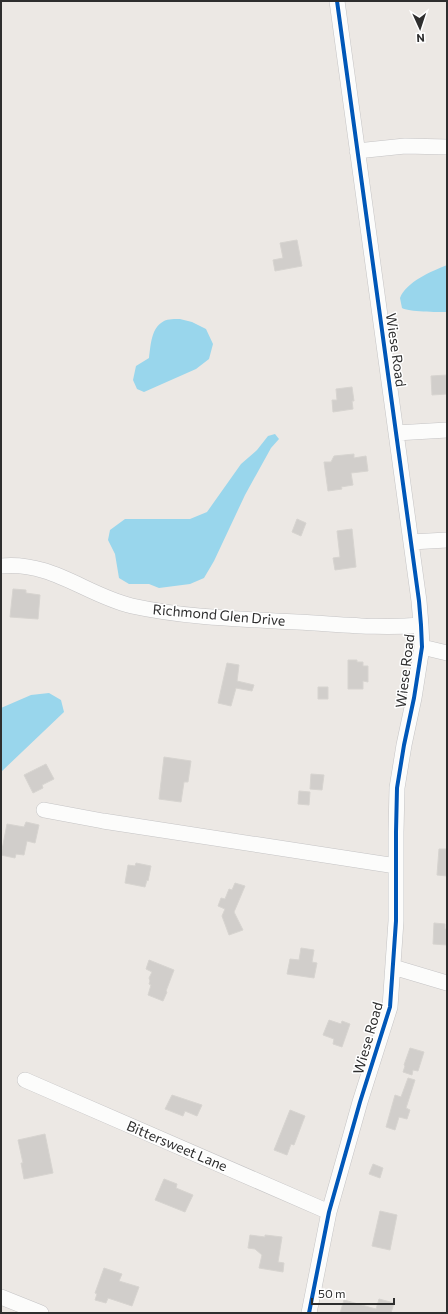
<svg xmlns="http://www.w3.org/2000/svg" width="448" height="1314" viewBox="0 0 448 1314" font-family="Commissioner,sans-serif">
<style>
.water{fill:#99d6ec}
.building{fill:#d1cecb;stroke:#d7d4d0}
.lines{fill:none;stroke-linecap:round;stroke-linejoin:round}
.minor-casing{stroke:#c5c4c5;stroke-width:16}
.minor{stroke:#fcfcfb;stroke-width:15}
.cycleway-casing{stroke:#fff;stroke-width:6}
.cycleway{stroke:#0057b8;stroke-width:4}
.labels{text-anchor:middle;stroke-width:3;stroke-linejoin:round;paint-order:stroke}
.street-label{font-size:14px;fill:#2e2e2e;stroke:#fff}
</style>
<rect width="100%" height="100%" fill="#ece8e4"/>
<path class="water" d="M 447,265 L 447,312 C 438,312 408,312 402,308 L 400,298 C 406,282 432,271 447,265 Z
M 180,319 L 192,322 L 206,329 L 213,344 L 209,359 L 196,369 L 144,392 L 137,389 L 133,380 L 136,366 L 149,358 C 151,344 151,328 164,321 C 168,319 175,319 180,319 Z
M 275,434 L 279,439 L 271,448 L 245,495 L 214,561 L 204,578 L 190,584 L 159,588 L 149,584 L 129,584 L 119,578 L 115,554 L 108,540 L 110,530 L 125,519 L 190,519 L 207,512 L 241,464 L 257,450 L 268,436 Z
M 49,693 L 61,700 L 64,712 L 1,772 L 1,708 L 31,695 Z"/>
<path class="building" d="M 297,240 L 302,266 L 275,271 L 273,260 L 283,258 L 280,243 Z
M 447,375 L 447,394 L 432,395 L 431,376 Z
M 352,387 L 354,401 L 352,401 L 353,409 L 333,412 L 332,400 L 337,400 L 336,389 Z
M 354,454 L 354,458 L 366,456 L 368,471 L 351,473 L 353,485 L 341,487 L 342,489 L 328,491 L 324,462 L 331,462 L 334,456 Z
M 297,519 L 306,523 L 301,536 L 292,532 Z
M 352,529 L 356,567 L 335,570 L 333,558 L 340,557 L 337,531 Z
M 13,589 L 26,590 L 26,593 L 40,595 L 38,619 L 10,617 Z
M 348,660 L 357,660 L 357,662 L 363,662 L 363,666 L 368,666 L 368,682 L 363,681 L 363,689 L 348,689 Z
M 227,663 L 239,665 L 237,681 L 254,685 L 252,691 L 236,688 L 231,706 L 218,703 Z
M 318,687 L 328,687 L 328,699 L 318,699 Z
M 164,757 L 191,761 L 188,782 L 184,782 L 181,802 L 159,799 Z
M 46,764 L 54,779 L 42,785 L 43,788 L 33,793 L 24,775 Z
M 311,774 L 324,775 L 322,790 L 310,789 Z
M 299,791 L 310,792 L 309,805 L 298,804 Z
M 26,822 L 39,825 L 35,843 L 27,841 L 24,855 L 16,854 L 15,858 L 1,855 L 7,824 L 24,827 Z
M 439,849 L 447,849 L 447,876 L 437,875 Z
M 136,863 L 151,866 L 148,881 L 147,880 L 145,887 L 125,883 L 128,865 L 135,866 Z
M 235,883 L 245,886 L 234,912 L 243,930 L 229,935 L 222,916 L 225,909 L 218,906 L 221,898 L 225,899 L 229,889 L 232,890 Z
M 434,923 L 445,924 L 445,929 L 447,929 L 447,945 L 433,944 Z
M 301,948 L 314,950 L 312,962 L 317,963 L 314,978 L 287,974 L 290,959 L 299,960 Z
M 149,960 L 174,970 L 166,991 L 167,992 L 163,1001 L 148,995 L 151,985 L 149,984 L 150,981 L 149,978 L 152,972 L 146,969 Z
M 329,1020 L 341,1024 L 342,1021 L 350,1024 L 342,1047 L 333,1044 L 334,1039 L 323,1035 Z
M 410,1048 L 424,1052 L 418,1071 L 413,1070 L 412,1075 L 403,1072 L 405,1066 L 404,1065 Z
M 408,1078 L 415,1080 L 406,1108 L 410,1110 L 407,1119 L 399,1117 L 395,1130 L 386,1127 L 395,1095 L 401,1097 Z
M 172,1095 L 202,1105 L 197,1116 L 185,1111 L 183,1116 L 165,1109 Z
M 290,1110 L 305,1116 L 294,1145 L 291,1144 L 287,1155 L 274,1150 Z
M 45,1134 L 53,1173 L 24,1179 L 21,1163 L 23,1163 L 18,1140 Z
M 373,1164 L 383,1168 L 380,1178 L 369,1174 Z
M 164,1179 L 177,1184 L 176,1188 L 193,1195 L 185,1212 L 155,1200 Z
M 380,1211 L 397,1215 L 390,1250 L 372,1246 Z
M 250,1235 L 265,1237 L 265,1235 L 282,1237 L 278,1262 L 284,1263 L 283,1272 L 259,1268 L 262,1255 L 255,1249 L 248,1248 Z
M 104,1268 L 122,1274 L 119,1281 L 139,1287 L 132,1306 L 108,1298 L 106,1303 L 95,1300 L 97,1294 L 95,1293 Z
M 379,1299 L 394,1303 L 391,1313 L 340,1313 L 344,1300 L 376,1309 Z"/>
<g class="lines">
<g class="minor-casing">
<path id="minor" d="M 357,151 L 405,146 L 447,147
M 396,433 L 447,430
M 411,542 L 447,540
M 1,566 C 52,561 86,595 132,606 C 187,618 242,619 297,622 C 339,624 380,629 421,625
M 422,647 L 447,653
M 44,810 L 103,821 L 396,866
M 393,967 L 447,983
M 25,1080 L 329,1212
M 1,1297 L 41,1313
M 309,1313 L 329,1212 L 360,1102 L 390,1007 L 396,921 L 396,832 L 397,788 L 404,745 L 414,698 L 422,647 L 421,625 L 419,601 L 337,1"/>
</g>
<use href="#minor" class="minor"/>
<g class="cycleway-casing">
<path id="cycleway" d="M 309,1313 L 329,1212 L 360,1102 L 390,1007 L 396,921 L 396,832 L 397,788 L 404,745 L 414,698 L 422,647 L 421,625 L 419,601 L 337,1"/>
</g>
<use href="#cycleway" class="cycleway"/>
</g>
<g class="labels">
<g class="street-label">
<text transform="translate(396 350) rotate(82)" y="5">Wiese Road</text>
<text transform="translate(219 615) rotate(5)" y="5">Richmond Glen Drive</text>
<text transform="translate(405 671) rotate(-83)" y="5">Wiese Road</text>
<text transform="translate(368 1038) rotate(-74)" y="5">Wiese Road</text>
<text transform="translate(177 1146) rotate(23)" y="5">Bittersweet Lane</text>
</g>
</g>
<rect width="448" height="1314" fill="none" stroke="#2e2e2e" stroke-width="4"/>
<g transform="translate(420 28) rotate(177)" stroke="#ffffff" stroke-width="3" paint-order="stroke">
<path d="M0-3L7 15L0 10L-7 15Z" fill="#2e2e2e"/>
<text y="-6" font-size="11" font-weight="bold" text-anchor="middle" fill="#2e2e2e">N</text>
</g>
<path d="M312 1298v6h82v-6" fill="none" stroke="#2e2e2e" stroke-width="2"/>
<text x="318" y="1298" font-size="12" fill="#2e2e2e" stroke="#ffffff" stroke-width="3" paint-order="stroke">50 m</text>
</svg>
